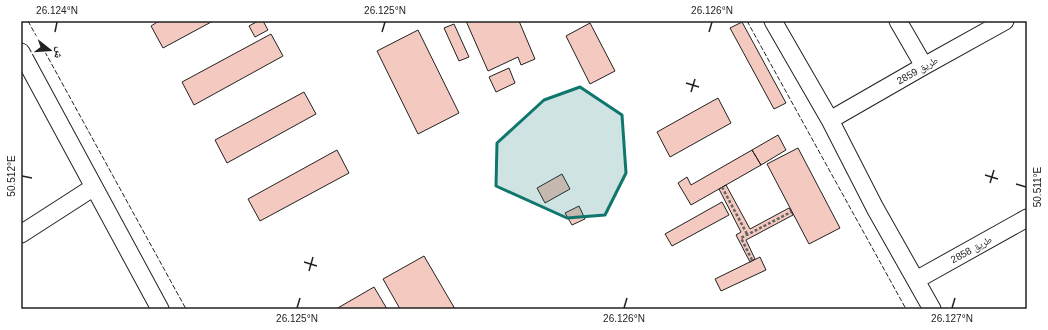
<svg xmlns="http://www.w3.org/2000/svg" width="1048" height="330" viewBox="0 0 1048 330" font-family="Arial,'Noto Naskh Arabic',sans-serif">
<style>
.building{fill:#f3c9c0;stroke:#222}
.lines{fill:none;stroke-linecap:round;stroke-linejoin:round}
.street-casing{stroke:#222;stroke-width:19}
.path{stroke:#646464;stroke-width:2.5;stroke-dasharray:3 2;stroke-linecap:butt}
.street{stroke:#fff;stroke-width:17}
.fence{stroke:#222;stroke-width:1;stroke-dasharray:5 2;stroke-linecap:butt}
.marked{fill:#0f766e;fill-opacity:0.2;stroke:#0f766e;stroke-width:3;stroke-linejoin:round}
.ticks{fill:none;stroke:#222;stroke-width:1.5}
.labels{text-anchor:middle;stroke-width:3;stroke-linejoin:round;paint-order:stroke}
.street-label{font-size:10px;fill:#222;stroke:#fff}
.neatline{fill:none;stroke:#222;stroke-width:1.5}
.ticks-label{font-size:10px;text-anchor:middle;fill:#222}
</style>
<rect width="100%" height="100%" fill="#fff"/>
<path class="building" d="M 159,21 L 213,21 L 163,48 L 151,26 Z
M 258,21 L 263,21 L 268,30 L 255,37 L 249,26 Z
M 466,21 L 519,21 L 535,59 L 521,65 L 518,57 L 488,71 Z
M 742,22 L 786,103 L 774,109 L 730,28 Z
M 590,23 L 615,71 L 590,84 L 566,36 Z
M 454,24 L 469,57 L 459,61 L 444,28 Z
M 418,30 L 459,113 L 418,134 L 377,51 Z
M 271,34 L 283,56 L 194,105 L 182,82 Z
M 509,68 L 515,83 L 496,92 L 489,77 Z
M 304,92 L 316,114 L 227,163 L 215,140 Z
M 718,98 L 731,123 L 670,157 L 657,132 Z
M 778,135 L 786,150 L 761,165 L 752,150 Z
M 798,148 L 840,228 L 809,244 L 767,164 Z
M 337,150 L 349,173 L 260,221 L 248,199 Z
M 752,150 L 761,165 L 691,205 L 678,183 L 687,177 L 691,185 Z
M 562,174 L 570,189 L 545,203 L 537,188 Z
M 726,185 L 750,229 L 789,208 L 793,215 L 746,240 L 755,259 L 750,262 L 736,235 L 741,232 L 719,189 Z
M 722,202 L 729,215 L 672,246 L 665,234 Z
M 579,206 L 585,219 L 572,225 L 565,213 Z
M 424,256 L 455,309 L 400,309 L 383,279 Z
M 760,257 L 766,270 L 721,291 L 715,279 Z
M 374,287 L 387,309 L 336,309 Z"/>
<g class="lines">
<g class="street-casing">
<path id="street" d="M 773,21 L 830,120 L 875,208 L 932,309
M 898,21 L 924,66
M 21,52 L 160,309
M 830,120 L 924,66 L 1005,21
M 21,234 L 94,187
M 916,280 L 1027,218"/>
</g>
<path class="path" d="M 722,187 L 747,234
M 752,260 L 741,238 L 791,212"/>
<use href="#street" class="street"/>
<path class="fence" d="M 28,21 L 186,309
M 747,21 L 906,309"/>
</g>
<path class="marked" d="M 580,87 L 622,115 L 626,173 L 605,215 L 567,218 L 496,186 L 497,143 L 544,100 Z"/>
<path class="ticks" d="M 55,32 L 57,22M 382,32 L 385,22M 709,32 L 712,22M 686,83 L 699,87M 691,92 L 695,79M 985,175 L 998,179M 22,176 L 32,178M 990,183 L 994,170M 1016,184 L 1026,187M 304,262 L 317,266M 309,271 L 313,257M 297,308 L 300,298M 624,308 L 627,298M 952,308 L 955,298"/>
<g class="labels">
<g class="street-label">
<text transform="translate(917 70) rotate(-30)" y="4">طريق 2859</text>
<text transform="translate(971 249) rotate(-29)" y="4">طريق 2858</text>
</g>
</g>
<rect width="1048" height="330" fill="none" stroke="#ffffff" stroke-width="44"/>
<g transform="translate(50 50) rotate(107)" stroke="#ffffff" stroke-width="3" paint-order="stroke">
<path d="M0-3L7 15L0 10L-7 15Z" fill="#222222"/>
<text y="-6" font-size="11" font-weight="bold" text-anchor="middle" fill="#222222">ش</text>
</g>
<rect x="22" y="22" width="1004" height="286" class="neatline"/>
<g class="ticks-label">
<text x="57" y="14">26.124°N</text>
<text x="385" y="14">26.125°N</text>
<text x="712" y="14">26.126°N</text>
<text transform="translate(11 176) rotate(-90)" y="4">50.512°E</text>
<text transform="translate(1037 187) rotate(-90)" y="4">50.511°E</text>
<text x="297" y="322">26.125°N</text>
<text x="624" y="322">26.126°N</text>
<text x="952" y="322">26.127°N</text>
</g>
</svg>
